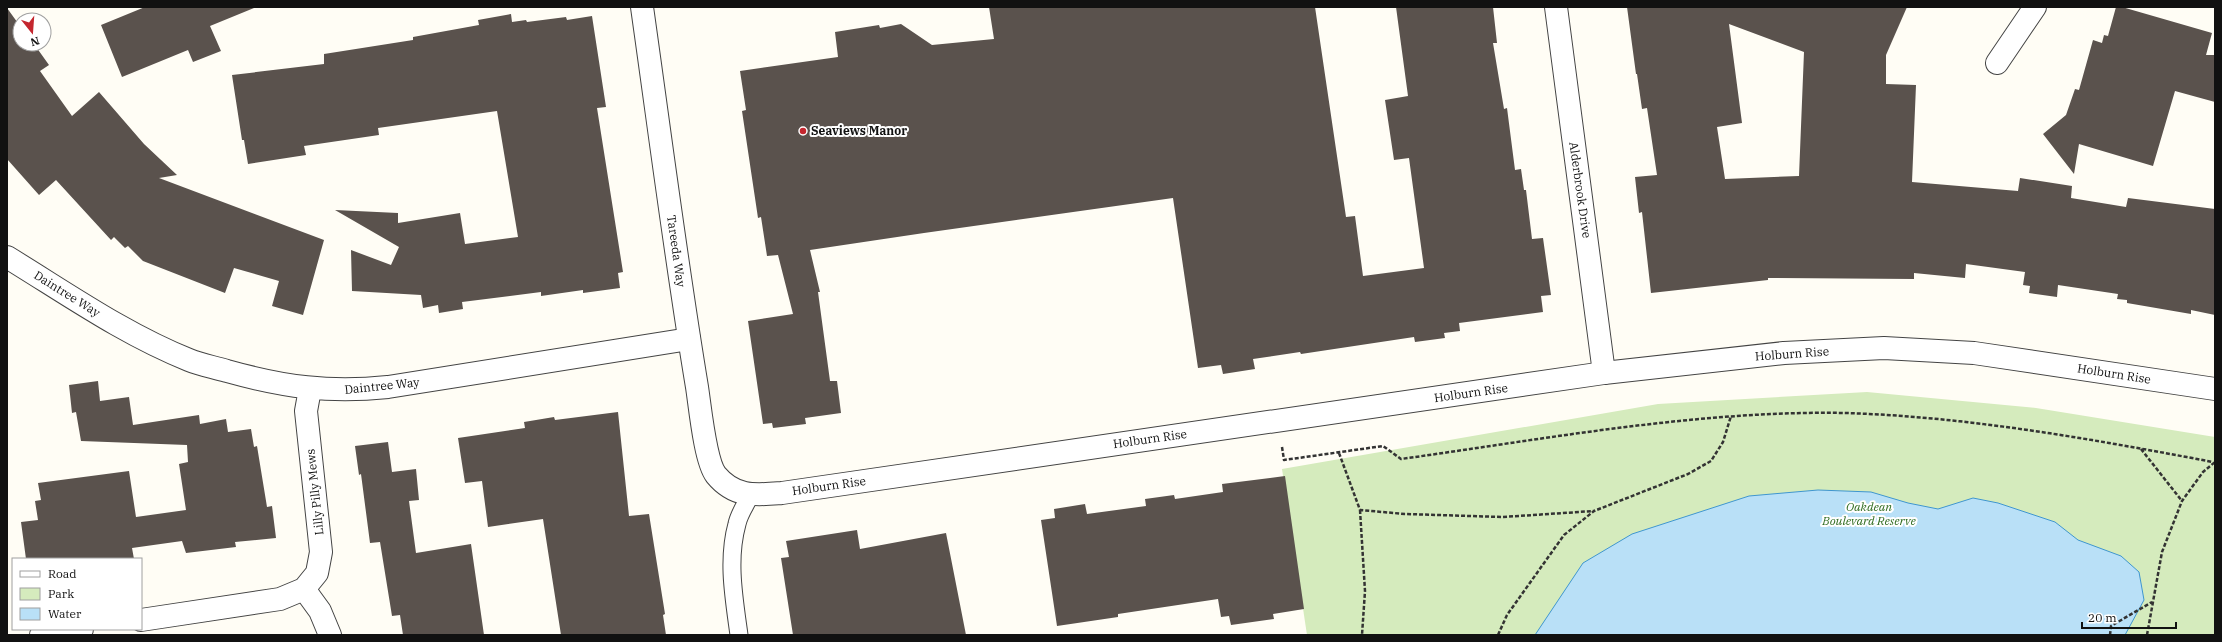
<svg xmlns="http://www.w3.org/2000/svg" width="2222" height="642" viewBox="0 0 2222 642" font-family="'IBM Plex Serif',serif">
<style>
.green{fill:#d5ebbd}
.water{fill:#b9e0f7;stroke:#3f96cf}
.building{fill:#5a524d;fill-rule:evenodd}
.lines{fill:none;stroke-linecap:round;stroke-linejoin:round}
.service-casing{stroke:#444;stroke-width:19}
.minor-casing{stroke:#444;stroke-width:24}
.tertiary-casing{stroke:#444;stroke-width:24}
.path{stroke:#333;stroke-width:2.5;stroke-dasharray:4 2;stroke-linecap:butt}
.service{stroke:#fff;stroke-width:17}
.minor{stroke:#fff;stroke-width:22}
.tertiary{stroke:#fff;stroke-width:22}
.poi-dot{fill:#c4262e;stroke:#fff;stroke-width:1.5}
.labels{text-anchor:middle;stroke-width:4;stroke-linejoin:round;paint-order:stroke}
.poi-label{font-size:12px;font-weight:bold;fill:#111;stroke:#fff;text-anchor:start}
.street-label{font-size:12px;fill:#111;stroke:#fff}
.park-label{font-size:12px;font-style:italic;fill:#2f6b1f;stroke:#fff}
</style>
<rect width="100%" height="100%" fill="#fffdf5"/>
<path class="green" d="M 1867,392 L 2036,408 L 2215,437 L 2215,635 L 1307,635 L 1282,469 L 1658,404 Z"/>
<path class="water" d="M 1818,490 L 1871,492 L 1908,503 L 1938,509 L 1973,498 L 1998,503 L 2055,522 L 2078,540 L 2121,556 L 2139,572 L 2144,600 L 2125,635 L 1535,635 L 1583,563 L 1632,534 L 1749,496 Z"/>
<path class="building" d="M 145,7 L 254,7 L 254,8 L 210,26 L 221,51 L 193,62 L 188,50 L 122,77 L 101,25 Z
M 989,7 L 1315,7 L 1346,217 L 1355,216 L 1363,276 L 1424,268 L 1409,158 L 1394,160 L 1385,100 L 1408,96 L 1396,7 L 1493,7 L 1497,43 L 1493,43 L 1504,109 L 1507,108 L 1515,170 L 1521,169 L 1524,190 L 1526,190 L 1532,239 L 1543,238 L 1551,295 L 1541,296 L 1543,312 L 1459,323 L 1460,331 L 1444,333 L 1445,338 L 1415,342 L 1414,337 L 1301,354 L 1300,352 L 1253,359 L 1255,369 L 1223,374 L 1221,365 L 1198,368 L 1173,198 L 924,233 L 810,250 L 820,292 L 818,292 L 830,381 L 837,381 L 841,413 L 805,418 L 806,424 L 773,428 L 772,423 L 763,424 L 748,321 L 793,314 L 778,255 L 767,256 L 761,217 L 758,218 L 742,111 L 746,110 L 740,71 L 838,57 L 835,32 L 879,25 L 880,28 L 901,24 L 932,45 L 994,39 Z
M 1627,7 L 1907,7 L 1886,55 L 1886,84 L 1916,85 L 1912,182 L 2018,191 L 2020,178 L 2072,186 L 2071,198 L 2126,207 L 2128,198 L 2215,209 L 2215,315 L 2191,310 L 2191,314 L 2127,303 L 2127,300 L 2117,299 L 2118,294 L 2058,285 L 2057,297 L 2029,293 L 2030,286 L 2023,285 L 2025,272 L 1966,264 L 1965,278 L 1914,273 L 1914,279 L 1768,278 L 1768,280 L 1651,293 L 1642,212 L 1639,213 L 1635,177 L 1657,175 L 1647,108 L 1642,109 L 1637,74 L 1636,74 ZM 1729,24 L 1804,52 L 1799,176 L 1725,179 L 1717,127 L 1742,123 Z
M 2116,7 L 2122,7 L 2212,33 L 2206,55 L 2215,55 L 2215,102 L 2175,91 L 2153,166 L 2079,144 L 2074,174 L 2043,134 L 2066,115 L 2075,89 L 2079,90 L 2093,40 L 2102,43 L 2104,35 L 2108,36 Z
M 7,8 L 20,26 L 20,44 L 34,44 L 49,65 L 40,71 L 72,116 L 99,92 L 144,144 L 177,175 L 159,178 L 324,240 L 303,315 L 272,306 L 279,281 L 234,268 L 225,293 L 143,261 L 128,246 L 125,248 L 114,237 L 111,240 L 56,180 L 39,195 L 7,159 Z
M 511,14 L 512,22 L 526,20 L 527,22 L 566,17 L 567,20 L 592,16 L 606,107 L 597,108 L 623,272 L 618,273 L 620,288 L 583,293 L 583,290 L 541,296 L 541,292 L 462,302 L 463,309 L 439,313 L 438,305 L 423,308 L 421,295 L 352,291 L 351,250 L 391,265 L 399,247 L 335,210 L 398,213 L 398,223 L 460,213 L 465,244 L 518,237 L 497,111 L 378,128 L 379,135 L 304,146 L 306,155 L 248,164 L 244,140 L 242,140 L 232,75 L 324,64 L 324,54 L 413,40 L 413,37 L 479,25 L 478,20 Z
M 98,381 L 100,401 L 129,397 L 133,425 L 199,415 L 200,424 L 226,419 L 228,432 L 251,429 L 254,447 L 257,446 L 267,507 L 272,506 L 276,538 L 235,542 L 236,547 L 186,553 L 182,541 L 132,548 L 134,559 L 26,559 L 21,522 L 38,520 L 35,501 L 41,500 L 38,483 L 129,471 L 136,517 L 186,510 L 179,464 L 188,462 L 187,445 L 81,441 L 76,412 L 72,413 L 69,385 Z
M 618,412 L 629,516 L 649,514 L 665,614 L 663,615 L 666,635 L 561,635 L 543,519 L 488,527 L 482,481 L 465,483 L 458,438 L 525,428 L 524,422 L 554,417 L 555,420 Z
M 388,442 L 392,472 L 416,469 L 419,500 L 409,501 L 416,553 L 471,544 L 484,635 L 403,635 L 400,615 L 392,616 L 380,542 L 370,543 L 361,474 L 359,475 L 355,446 Z
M 1285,476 L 1304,609 L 1273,614 L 1274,619 L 1231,625 L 1229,616 L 1221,617 L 1218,599 L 1118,614 L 1118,617 L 1057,626 L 1041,520 L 1055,518 L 1054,509 L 1085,504 L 1087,514 L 1146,506 L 1145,499 L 1174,495 L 1175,499 L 1223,492 L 1222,484 Z
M 857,530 L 860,549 L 946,533 L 966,635 L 793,635 L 781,558 L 789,557 L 786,541 Z"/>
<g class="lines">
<g class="service-casing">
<path id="service" d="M 739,635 C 734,598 727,560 737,524 C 739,514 746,504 750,496"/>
</g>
<g class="minor-casing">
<path id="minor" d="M 1556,7 L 1604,373
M 1997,63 L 2035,7
M 7,257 C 66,293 124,334 189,360 C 201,365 214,367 227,371 C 284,387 329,393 388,387 L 689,339
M 304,589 L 320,611 L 330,635
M 141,620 L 280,599 L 304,589 L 317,573 L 321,552 L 306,411 L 310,389
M 41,635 L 82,629"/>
</g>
<g class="tertiary-casing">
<path id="tertiary" d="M 642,7 C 660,134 676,261 697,387 C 700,406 705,461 716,475 C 735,498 756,495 782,493 L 1604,373 L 1784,353 L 1884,348 L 1974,353 L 2215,389"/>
</g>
<path class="path" d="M 1282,447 L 1284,460 L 1383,446 L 1401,459 C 1545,439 1700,410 1846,413 C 1970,417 2091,439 2213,462
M 2141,449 L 2182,501
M 1339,453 L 1360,510 L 1405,514 L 1503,517 L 1594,511
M 1360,510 L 1365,591 L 1362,635
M 1498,635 L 1507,615 L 1564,535 L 1594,511 L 1688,474 L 1711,461 L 1723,442 L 1731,416
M 2110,635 L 2111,626 L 2152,602
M 2147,635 L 2162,552 L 2182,501 L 2203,472 L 2215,462"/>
<use href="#service" class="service"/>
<use href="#minor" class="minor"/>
<use href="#tertiary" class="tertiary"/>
</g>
<circle class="poi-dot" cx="803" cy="131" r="4"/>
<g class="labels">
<g class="poi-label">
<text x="811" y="135">Seaviews Manor</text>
</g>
<g class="street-label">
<text transform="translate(1580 190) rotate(82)" y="4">Alderbrook Drive</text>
<text transform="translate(676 251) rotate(82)" y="4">Tareeda Way</text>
<text transform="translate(67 294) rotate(32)" y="4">Daintree Way</text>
<text transform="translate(1792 354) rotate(-4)" y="4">Holburn Rise</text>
<text transform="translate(2114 374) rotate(9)" y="4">Holburn Rise</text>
<text transform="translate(382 386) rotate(-6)" y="4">Daintree Way</text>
<text transform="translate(1471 393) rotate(-8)" y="4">Holburn Rise</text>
<text transform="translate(1150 439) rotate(-8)" y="4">Holburn Rise</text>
<text transform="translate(829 486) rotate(-8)" y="4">Holburn Rise</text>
<text transform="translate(315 492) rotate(-96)" y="4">Lilly Pilly Mews</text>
</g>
<g class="park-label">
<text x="1869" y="511">Oakdean<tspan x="1869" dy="14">Boulevard Reserve</tspan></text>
</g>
</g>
<rect width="2222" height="642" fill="none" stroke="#111111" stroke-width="16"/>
<rect x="12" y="558" width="130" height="72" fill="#ffffff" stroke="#a0a0a0"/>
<rect x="20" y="571" width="20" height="6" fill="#ffffff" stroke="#a0a0a0"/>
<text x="48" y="578" font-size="12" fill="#111111">Road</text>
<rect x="20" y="588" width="20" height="12" fill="#d5ebbd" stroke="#a0a0a0"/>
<text x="48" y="598" font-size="12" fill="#111111">Park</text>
<rect x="20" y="608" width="20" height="12" fill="#b9e0f7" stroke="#a0a0a0"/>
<text x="48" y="618" font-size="12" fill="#111111">Water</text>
<g transform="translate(32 32) rotate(163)"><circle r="19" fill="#ffffff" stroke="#a0a0a0"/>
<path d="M0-3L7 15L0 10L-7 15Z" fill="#c4262e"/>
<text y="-6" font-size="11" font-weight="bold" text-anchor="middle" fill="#111111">N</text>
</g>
<path d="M2082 622v6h94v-6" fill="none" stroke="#111111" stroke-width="2"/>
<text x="2088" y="622" font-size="12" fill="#111111" stroke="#ffffff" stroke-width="3" paint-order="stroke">20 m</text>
</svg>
